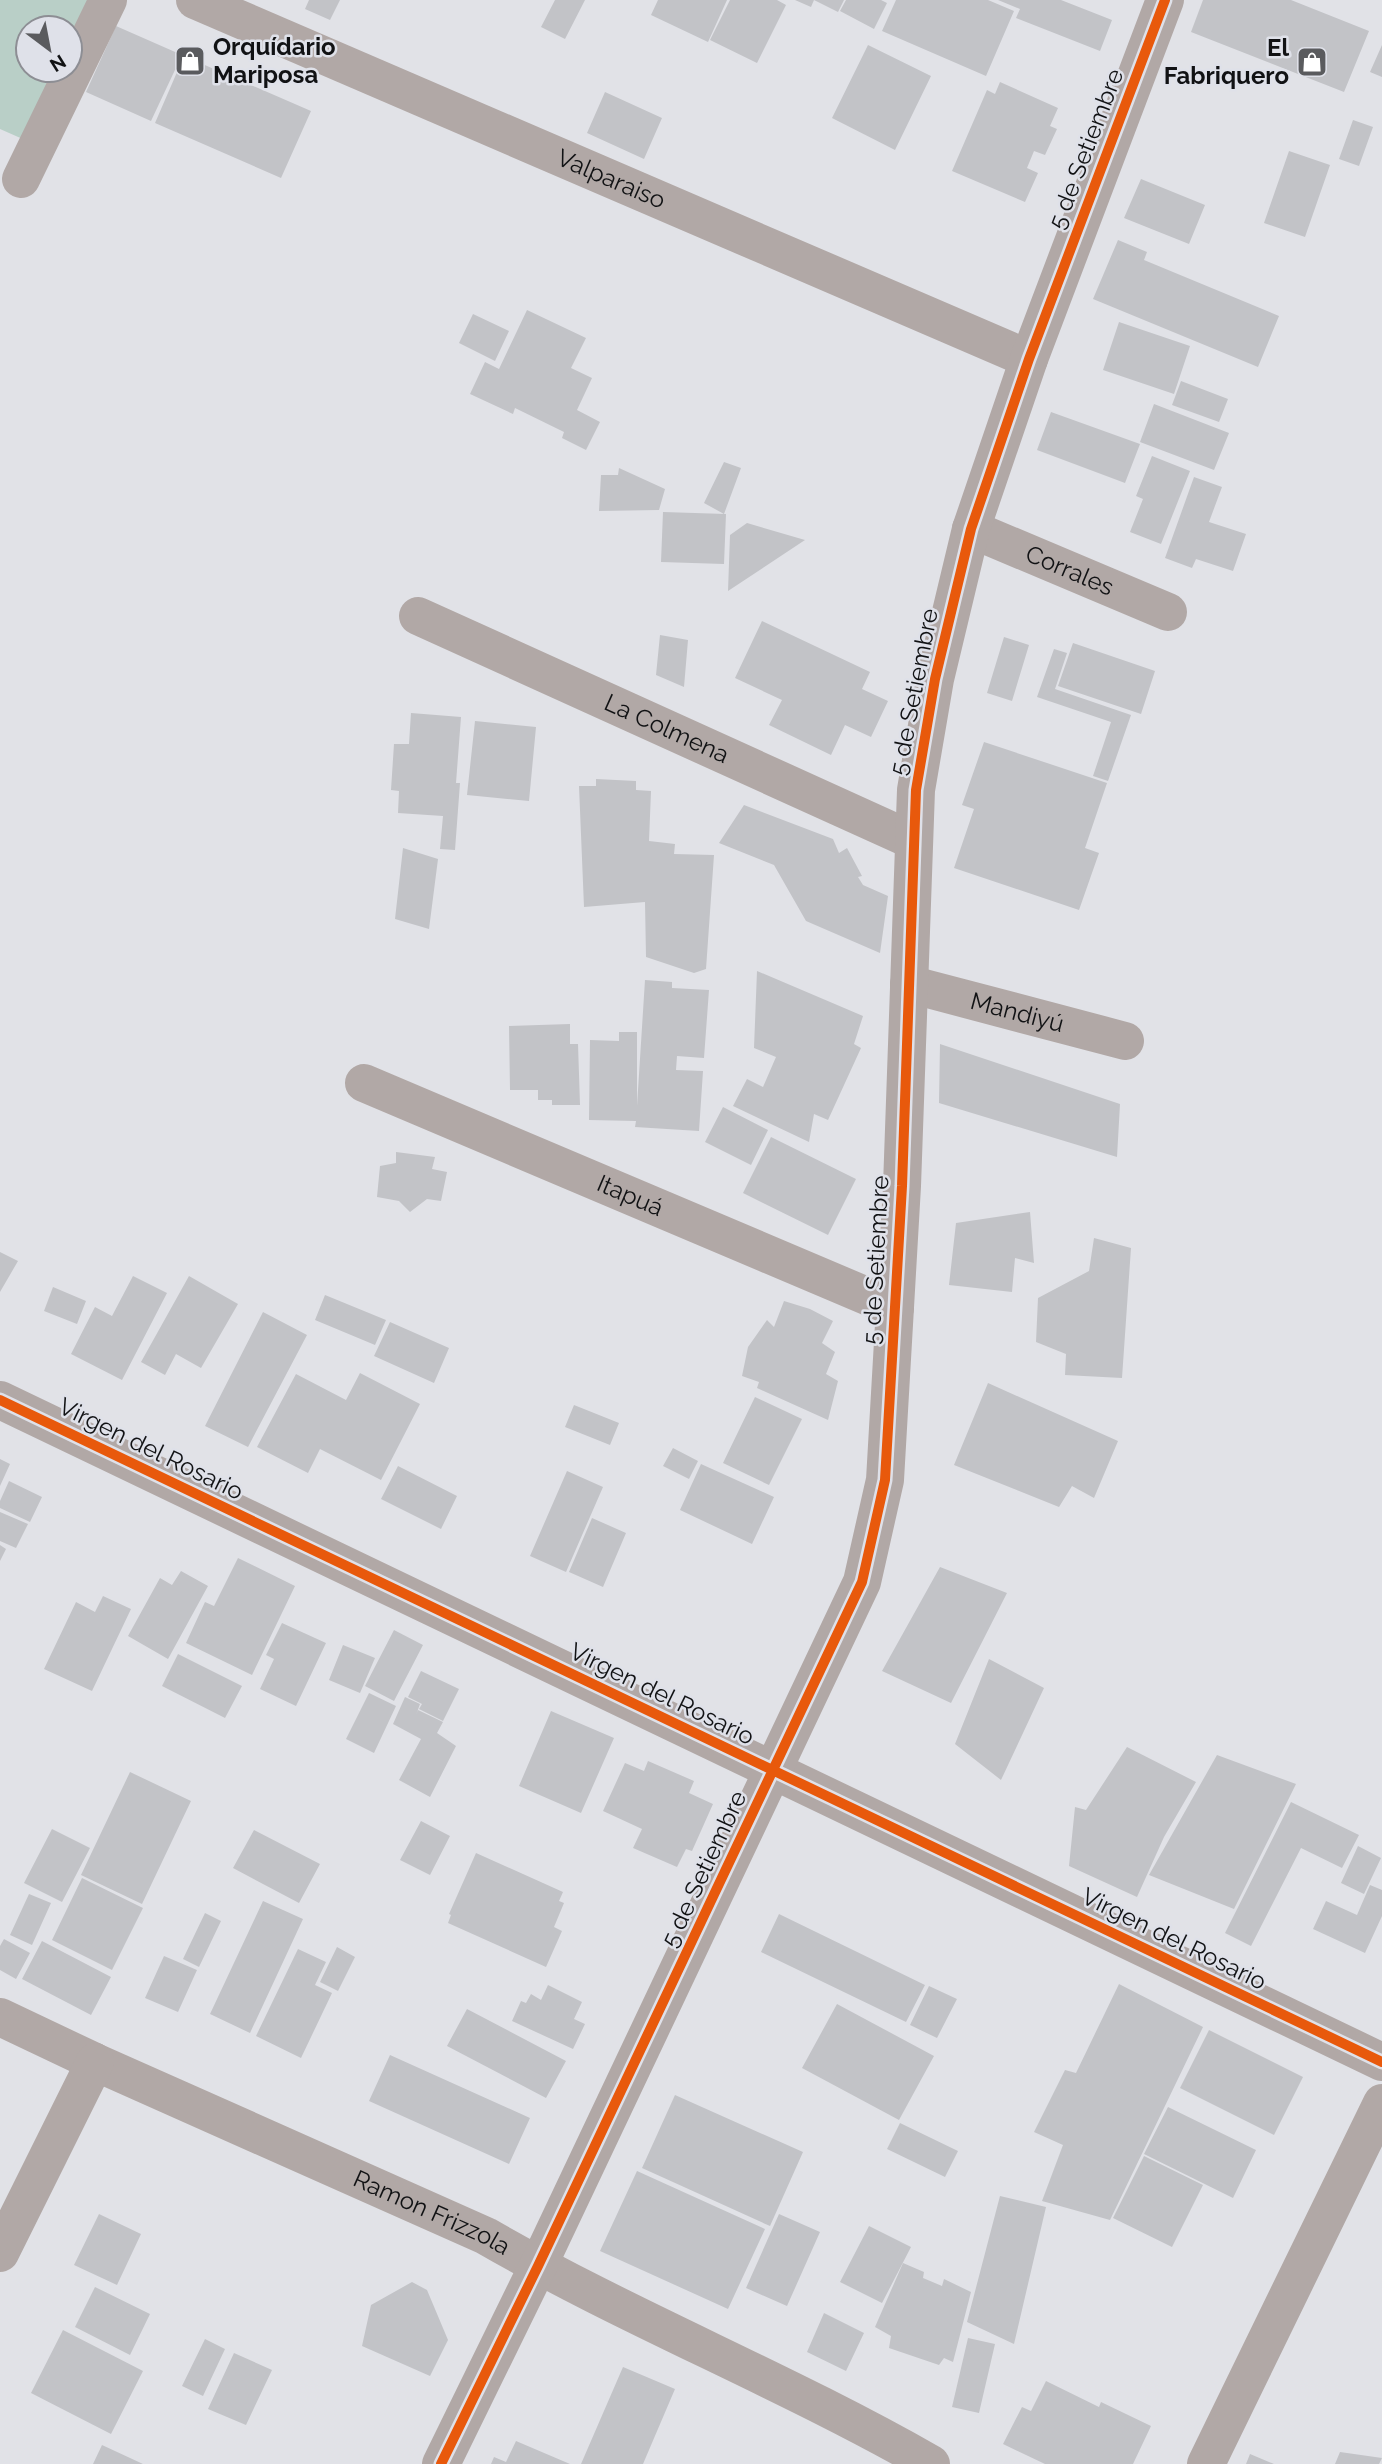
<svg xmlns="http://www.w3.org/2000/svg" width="1382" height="2464" viewBox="0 0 1382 2464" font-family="Raleway,sans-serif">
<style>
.green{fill:#b9cfc7}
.building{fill:#c2c3c7}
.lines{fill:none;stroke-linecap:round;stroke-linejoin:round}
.minor{stroke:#b1a8a6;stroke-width:38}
.cycleway-casing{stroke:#dfe1e9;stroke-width:15}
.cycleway{stroke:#e8590c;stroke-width:10}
.labels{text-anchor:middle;stroke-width:5;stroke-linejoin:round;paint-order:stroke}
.poi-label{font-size:24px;font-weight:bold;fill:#111214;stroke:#dfe1e9;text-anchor:start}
.street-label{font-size:24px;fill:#111214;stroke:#dfe1e9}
</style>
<rect width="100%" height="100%" fill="#e1e2e7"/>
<path class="green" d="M 0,0 L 89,0 L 70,42 L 70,28 L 28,28 L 28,70 L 57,70 L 25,140 L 0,129 Z"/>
<path class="building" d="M 309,0 L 340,0 L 330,20 L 305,9 Z
M 555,0 L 585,0 L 565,39 L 541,27 Z
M 658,0 L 727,0 L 708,42 L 651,15 Z
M 730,0 L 777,0 L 786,5 L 757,63 L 710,40 Z
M 795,0 L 844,0 L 838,12 L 814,0 L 811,7 Z
M 846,0 L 881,0 L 887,3 L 874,29 L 840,11 Z
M 896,0 L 988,0 L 1014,11 L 986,76 L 882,31 Z
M 998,0 L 1061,0 L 1112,20 L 1100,51 L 1016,18 L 1020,9 Z
M 1203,0 L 1291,0 L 1369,31 L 1344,92 L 1191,32 Z
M 116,26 L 182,55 L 151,121 L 86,92 Z
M 868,45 L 931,76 L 895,150 L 832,118 Z
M 1382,45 L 1382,77 L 1370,72 Z
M 184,56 L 311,111 L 281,178 L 155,123 Z
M 1000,82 L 1058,108 L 1050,126 L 1057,129 L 1045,155 L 1034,151 L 1027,168 L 1038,173 L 1025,202 L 952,171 L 987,90 L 995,94 Z
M 605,92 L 662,118 L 644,159 L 587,133 Z
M 1353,120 L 1373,127 L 1359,166 L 1339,159 Z
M 1289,151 L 1330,165 L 1305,237 L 1264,223 Z
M 1141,179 L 1205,205 L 1189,244 L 1124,218 Z
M 1118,240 L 1147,252 L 1144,260 L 1279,316 L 1258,367 L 1093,299 Z
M 527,310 L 586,338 L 571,368 L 592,378 L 577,410 L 600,422 L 586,450 L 562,438 L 564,432 L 515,408 L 513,414 L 470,394 L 485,362 L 499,369 Z
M 473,314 L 509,331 L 495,361 L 459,343 Z
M 1119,322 L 1190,346 L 1174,394 L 1103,370 Z
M 1181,381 L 1228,399 L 1219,422 L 1172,405 Z
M 1154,404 L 1229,433 L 1214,470 L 1140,442 Z
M 1051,412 L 1140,444 L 1125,483 L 1037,450 Z
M 1152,456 L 1190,471 L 1161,544 L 1130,532 L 1143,499 L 1136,496 Z
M 724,462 L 741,468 L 724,514 L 704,503 Z
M 619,468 L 665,489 L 659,510 L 599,511 L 601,475 L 618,475 Z
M 1194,477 L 1222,487 L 1209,522 L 1246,534 L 1233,571 L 1196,559 L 1192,568 L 1165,558 Z
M 663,512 L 726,514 L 724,564 L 661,562 Z
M 747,523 L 805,540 L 728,591 L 730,535 Z
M 762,621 L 870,672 L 862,689 L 888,701 L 871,737 L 845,725 L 831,755 L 769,725 L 782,700 L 735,678 Z
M 660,635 L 688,640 L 684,687 L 656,675 Z
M 1004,637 L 1029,645 L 1012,701 L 987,693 Z
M 1073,643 L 1155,671 L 1141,714 L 1058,686 Z
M 1054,649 L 1067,653 L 1055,689 L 1131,715 L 1108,781 L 1093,776 L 1111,722 L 1037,697 Z
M 411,713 L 461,717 L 456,783 L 460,783 L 455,850 L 440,849 L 443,816 L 398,813 L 399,791 L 391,790 L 394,744 L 409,744 Z
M 475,721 L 536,727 L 529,801 L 467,795 Z
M 984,742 L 1107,783 L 1085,848 L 1099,853 L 1079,910 L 954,868 L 974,809 L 962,805 Z
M 596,779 L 636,781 L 636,790 L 651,791 L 649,841 L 675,844 L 674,854 L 714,855 L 706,969 L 694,973 L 646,957 L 645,902 L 584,907 L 579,786 L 596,786 Z
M 744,805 L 833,839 L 839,853 L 847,848 L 862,876 L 858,877 L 863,885 L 888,896 L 880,953 L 806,921 L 774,865 L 719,843 Z
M 403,848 L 438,859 L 429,929 L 395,919 Z
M 757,971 L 863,1016 L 854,1044 L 861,1048 L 828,1120 L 814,1114 L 809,1142 L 733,1106 L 747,1079 L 763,1087 L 776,1057 L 754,1048 Z
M 645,980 L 672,982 L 672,988 L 709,990 L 704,1058 L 677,1056 L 676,1070 L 703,1071 L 699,1131 L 635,1127 L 636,1121 L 589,1120 L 590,1040 L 619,1041 L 619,1032 L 637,1032 L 637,1106 Z
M 570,1024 L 570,1044 L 578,1044 L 580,1105 L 552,1105 L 552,1100 L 538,1100 L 538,1090 L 510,1090 L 509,1026 Z
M 940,1044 L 1120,1104 L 1117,1157 L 939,1103 Z
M 723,1107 L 768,1130 L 751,1165 L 705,1142 Z
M 771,1137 L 856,1179 L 828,1235 L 743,1193 Z
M 396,1152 L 435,1157 L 432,1169 L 447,1172 L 441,1201 L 427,1199 L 410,1212 L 399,1201 L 377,1197 L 380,1166 L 396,1163 Z
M 1030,1212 L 1034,1263 L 1015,1258 L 1012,1292 L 949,1285 L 956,1223 Z
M 1094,1238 L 1131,1248 L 1122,1378 L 1065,1375 L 1066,1354 L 1036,1342 L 1038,1298 L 1089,1271 Z
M 0,1252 L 18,1261 L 0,1292 Z
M 133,1276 L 167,1293 L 122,1380 L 71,1354 L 95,1307 L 112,1316 Z
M 189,1276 L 238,1304 L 201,1368 L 176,1354 L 165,1375 L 141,1362 Z
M 53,1287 L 86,1301 L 77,1324 L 44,1311 Z
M 325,1295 L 386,1320 L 375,1345 L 315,1320 Z
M 784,1301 L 810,1309 L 833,1321 L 822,1343 L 835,1352 L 826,1374 L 838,1381 L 828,1420 L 757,1388 L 759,1382 L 742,1376 L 748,1347 L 767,1320 L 774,1327 Z
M 263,1312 L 307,1335 L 248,1447 L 205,1426 Z
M 390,1322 L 449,1348 L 434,1383 L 374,1356 Z
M 360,1373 L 420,1404 L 381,1480 L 320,1449 L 308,1473 L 257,1447 L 296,1374 L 346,1400 Z
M 988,1383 L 1118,1441 L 1094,1498 L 1072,1486 L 1059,1507 L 954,1465 Z
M 755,1397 L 802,1419 L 769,1485 L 723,1463 Z
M 574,1405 L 619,1423 L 610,1445 L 565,1427 Z
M 673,1448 L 698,1461 L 689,1479 L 663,1466 Z
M 0,1459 L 10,1464 L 0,1486 Z
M 701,1464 L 774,1497 L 752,1544 L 680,1510 Z
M 398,1466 L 457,1496 L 441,1529 L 381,1499 Z
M 567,1471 L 603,1487 L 566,1572 L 530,1556 Z
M 9,1481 L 42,1497 L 30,1522 L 0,1508 L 0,1501 Z
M 0,1512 L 28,1524 L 16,1548 L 0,1541 Z
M 592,1518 L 626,1533 L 603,1587 L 569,1572 Z
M 0,1545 L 6,1549 L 0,1561 Z
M 238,1558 L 295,1586 L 252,1675 L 186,1643 L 205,1602 L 214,1606 Z
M 940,1567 L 1007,1593 L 951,1703 L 882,1671 Z
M 181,1571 L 208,1586 L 168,1659 L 128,1636 L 160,1578 L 172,1585 Z
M 103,1596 L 131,1609 L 92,1691 L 44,1669 L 76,1602 L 95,1612 Z
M 282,1623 L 326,1643 L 296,1706 L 260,1689 L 274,1659 L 266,1655 Z
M 394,1630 L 423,1645 L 394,1701 L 365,1686 Z
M 343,1645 L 375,1658 L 360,1693 L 329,1680 Z
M 178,1654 L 242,1686 L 225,1718 L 162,1686 Z
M 989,1659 L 1044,1688 L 1001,1780 L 955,1744 Z
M 421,1671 L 459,1689 L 443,1721 L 419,1709 L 422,1704 L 408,1697 Z
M 369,1693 L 396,1706 L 374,1753 L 346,1739 Z
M 405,1697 L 420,1704 L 416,1715 L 418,1710 L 443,1722 L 437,1733 L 456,1746 L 430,1797 L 399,1780 L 421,1739 L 393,1724 Z
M 551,1711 L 614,1738 L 581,1813 L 519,1786 Z
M 1127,1747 L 1196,1782 L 1164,1837 L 1137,1897 L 1069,1866 L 1075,1807 L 1086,1810 Z
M 1217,1755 L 1296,1784 L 1234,1909 L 1149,1875 Z
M 648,1761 L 694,1781 L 689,1793 L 713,1804 L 692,1851 L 686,1849 L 677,1867 L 633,1848 L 642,1829 L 603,1811 L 625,1763 L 644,1771 Z
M 130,1772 L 191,1801 L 142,1904 L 81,1875 Z
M 1291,1802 L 1359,1835 L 1342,1868 L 1301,1848 L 1251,1946 L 1225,1933 Z
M 421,1821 L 450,1836 L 430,1875 L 400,1860 Z
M 52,1829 L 90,1848 L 62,1902 L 24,1883 Z
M 254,1830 L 320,1864 L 299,1903 L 233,1868 Z
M 1358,1846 L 1381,1858 L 1364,1894 L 1341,1883 Z
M 476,1853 L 563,1892 L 559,1901 L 564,1903 L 554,1927 L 562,1931 L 546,1967 L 448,1923 L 451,1915 L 449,1914 Z
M 82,1878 L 143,1908 L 112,1970 L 52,1940 Z
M 1370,1885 L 1382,1890 L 1382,1916 L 1365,1953 L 1313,1929 L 1326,1901 L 1357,1915 Z
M 29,1894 L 51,1903 L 32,1945 L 10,1935 Z
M 263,1901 L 303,1919 L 250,2033 L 210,2014 Z
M 205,1913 L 221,1921 L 199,1967 L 183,1959 Z
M 779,1914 L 925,1985 L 906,2022 L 761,1952 Z
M 4,1939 L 30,1953 L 16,1979 L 0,1970 L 0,1946 Z
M 42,1941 L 111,1977 L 91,2015 L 22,1979 Z
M 337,1947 L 355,1957 L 338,1991 L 320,1982 Z
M 298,1949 L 326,1962 L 315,1985 L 332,1993 L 301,2058 L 256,2036 Z
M 164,1956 L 197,1970 L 178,2012 L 145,1998 Z
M 1119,1984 L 1203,2027 L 1110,2220 L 1042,2201 L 1063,2145 L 1034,2132 L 1065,2070 L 1076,2073 Z
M 548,1985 L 582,2002 L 574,2019 L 585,2024 L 573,2049 L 512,2021 L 521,2001 L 526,2003 L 531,1994 L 541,2000 Z
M 929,1986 L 957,1999 L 937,2038 L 910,2025 Z
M 837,2004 L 934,2056 L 899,2120 L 802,2068 Z
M 467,2009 L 566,2061 L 546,2098 L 447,2046 Z
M 1209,2030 L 1303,2077 L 1274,2135 L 1180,2088 Z
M 390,2055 L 530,2118 L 509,2164 L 369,2101 Z
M 675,2095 L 803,2152 L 770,2226 L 642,2168 Z
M 1168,2107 L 1256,2150 L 1233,2198 L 1144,2154 Z
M 900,2123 L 958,2151 L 945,2177 L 887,2149 Z
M 1144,2156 L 1203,2185 L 1172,2247 L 1113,2218 Z
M 637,2171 L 765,2229 L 728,2309 L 600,2251 Z
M 1000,2196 L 1046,2207 L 1014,2344 L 967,2322 Z
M 99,2214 L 141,2234 L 117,2285 L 74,2265 Z
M 779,2214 L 820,2232 L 787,2306 L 746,2288 Z
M 869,2226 L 911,2247 L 882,2303 L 840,2282 Z
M 903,2263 L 924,2272 L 923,2278 L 942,2286 L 944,2279 L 971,2292 L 953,2362 L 944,2358 L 939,2365 L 889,2348 L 891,2336 L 875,2327 Z
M 412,2282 L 427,2290 L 448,2340 L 430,2376 L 362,2346 L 371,2305 Z
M 95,2287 L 150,2314 L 130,2355 L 75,2327 Z
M 824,2313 L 864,2333 L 846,2371 L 807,2352 Z
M 63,2330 L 143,2371 L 111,2434 L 31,2393 Z
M 968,2338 L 995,2344 L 979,2413 L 952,2407 Z
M 205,2339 L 225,2349 L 203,2396 L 182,2386 Z
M 234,2353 L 272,2370 L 246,2425 L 208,2409 Z
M 623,2367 L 675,2389 L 643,2464 L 581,2464 Z
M 1046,2381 L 1099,2407 L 1101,2402 L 1151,2426 L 1133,2464 L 1045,2464 L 1003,2444 L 1022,2407 L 1031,2411 Z
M 516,2441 L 570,2464 L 491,2464 L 494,2457 L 506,2462 Z
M 102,2445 L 143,2464 L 93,2464 Z
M 1340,2452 L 1382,2458 L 1379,2464 L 1335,2464 Z
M 1250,2454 L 1274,2464 L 1246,2464 Z"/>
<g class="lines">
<g class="minor">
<path id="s1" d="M 195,0 L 1029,359"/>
<path d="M 21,179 L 108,0"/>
<path id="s2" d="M 971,529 L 1168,612"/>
<path id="s3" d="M 418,616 L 914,841"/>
<path id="s4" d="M 909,984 L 1125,1041"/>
<path id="s5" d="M 364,1083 L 895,1308"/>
<path d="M 0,1400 L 1382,2062"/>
<path id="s6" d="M 0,2017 L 95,2062 L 486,2236 C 630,2319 786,2381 931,2464"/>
<path d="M 0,2253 L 95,2062"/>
<path d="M 441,2464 L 538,2266 L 862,1582 L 885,1480 L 902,1186 L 916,790 L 935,679 L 971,529 L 1029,359 L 1165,0"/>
<path d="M 1206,2464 L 1382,2103"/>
</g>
<g class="cycleway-casing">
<path id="cycleway" d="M 0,1400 L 1382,2062
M 441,2464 L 538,2266 L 862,1582 L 885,1480 L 902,1186 L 916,790 L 935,679 L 971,529 L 1029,359 L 1165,0"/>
</g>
<use href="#cycleway" class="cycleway"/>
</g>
<defs>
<g id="shop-square" transform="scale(1.575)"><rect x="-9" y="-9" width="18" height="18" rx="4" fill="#5a5b5e" stroke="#dfe1e9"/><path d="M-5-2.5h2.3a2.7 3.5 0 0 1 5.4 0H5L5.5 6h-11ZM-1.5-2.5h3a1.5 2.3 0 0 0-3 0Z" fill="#fff"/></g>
</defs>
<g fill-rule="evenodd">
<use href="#shop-square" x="190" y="61"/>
<use href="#shop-square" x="1312" y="62"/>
</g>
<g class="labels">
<g class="poi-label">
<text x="213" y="55">Orquídario<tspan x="213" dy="28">Mariposa</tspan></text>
<text x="1289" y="56" text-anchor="end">El<tspan x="1289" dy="28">Fabriquero</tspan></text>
</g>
<g class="street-label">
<text transform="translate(1086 149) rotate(-69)" y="8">5 de Setiembre</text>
<text dy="8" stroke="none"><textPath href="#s1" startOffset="453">Valparaiso</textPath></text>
<text dy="8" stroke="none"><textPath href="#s2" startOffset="107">Corrales</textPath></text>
<text transform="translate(914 692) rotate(-79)" y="8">5 de Setiembre</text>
<text dy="8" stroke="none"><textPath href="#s3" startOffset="273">La Colmena</textPath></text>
<text dy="8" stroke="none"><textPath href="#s4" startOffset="112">Mandiyú</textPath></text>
<text dy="8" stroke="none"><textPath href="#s5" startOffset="289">Itapuá</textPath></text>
<text transform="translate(876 1260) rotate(-87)" y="8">5 de Setiembre</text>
<text transform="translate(151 1449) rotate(26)" y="8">Virgen del Rosario</text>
<text transform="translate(662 1694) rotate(26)" y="8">Virgen del Rosario</text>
<text transform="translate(704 1869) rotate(-65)" y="8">5 de Setiembre</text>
<text transform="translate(1174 1939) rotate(26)" y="8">Virgen del Rosario</text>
<text dy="8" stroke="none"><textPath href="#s6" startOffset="474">Ramon Frizzola</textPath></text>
</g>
</g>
<g transform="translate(49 49) rotate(148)"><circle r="33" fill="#dfe1e9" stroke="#8d8e94" stroke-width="2"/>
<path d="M0-5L12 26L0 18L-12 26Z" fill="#5a5b5e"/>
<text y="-10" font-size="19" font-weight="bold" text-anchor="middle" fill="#111214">N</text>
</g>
</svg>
